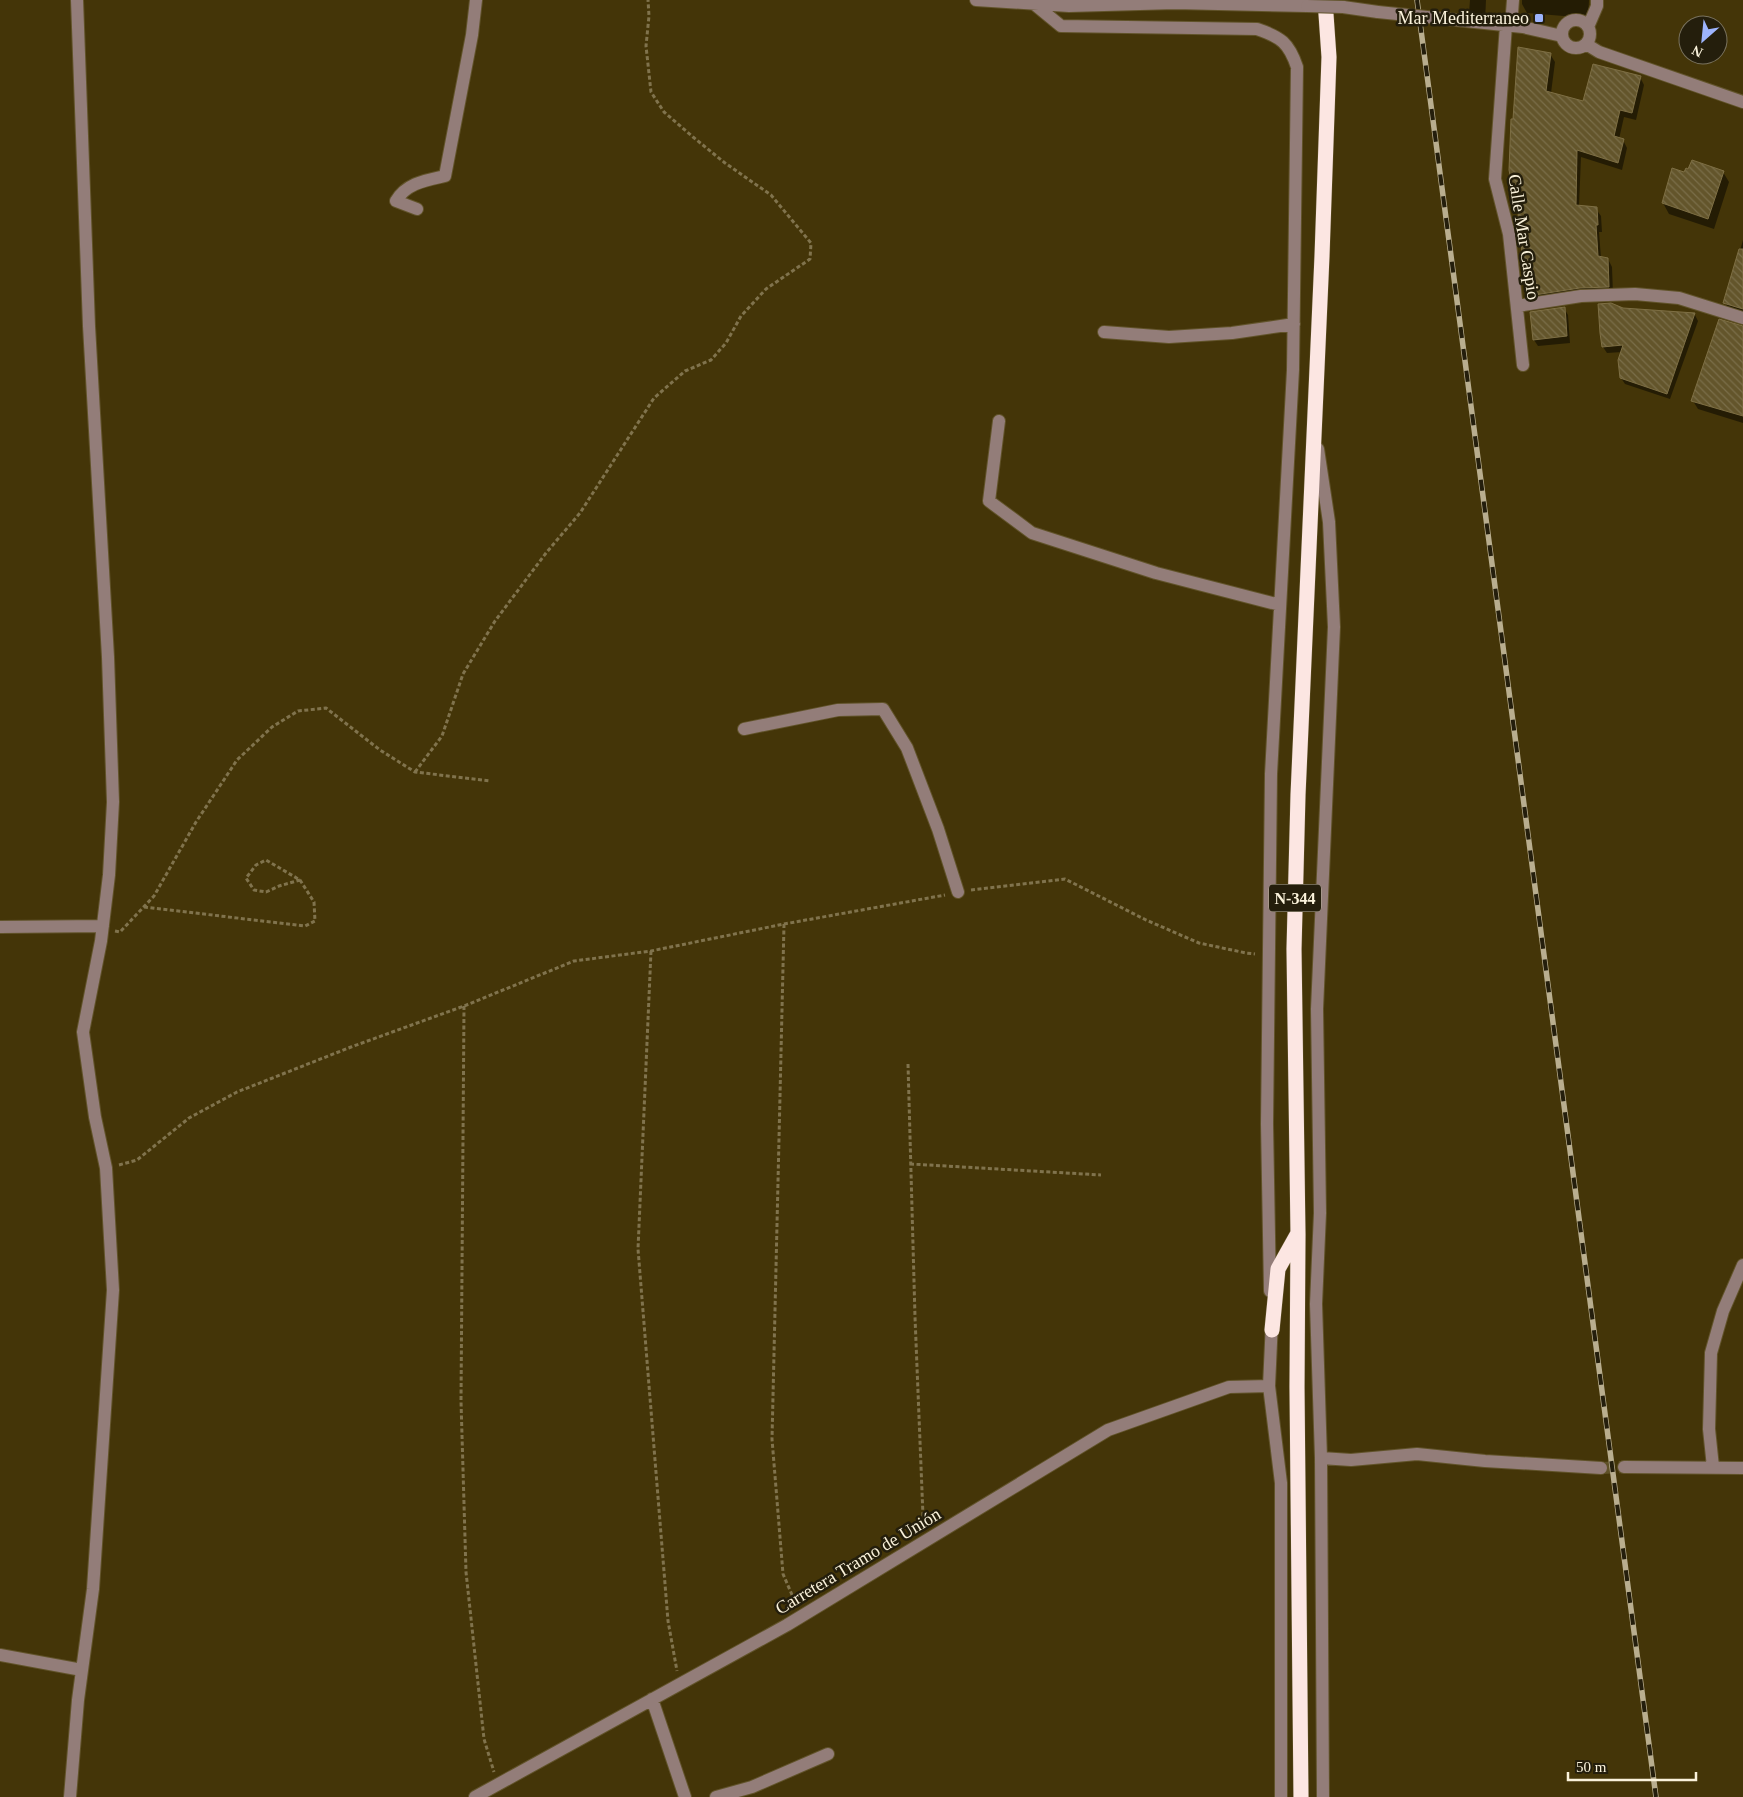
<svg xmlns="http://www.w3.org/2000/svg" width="1743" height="1797" viewBox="0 0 1743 1797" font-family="'Times New Roman',serif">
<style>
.shadow{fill:#0007}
.building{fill:url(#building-back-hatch);stroke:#7e6f44}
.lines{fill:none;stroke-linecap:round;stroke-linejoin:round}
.minor-tunnel{stroke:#5f5128;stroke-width:12;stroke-dasharray:12 6;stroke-linecap:butt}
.minor-casing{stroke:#61532a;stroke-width:14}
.highway-casing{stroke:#61532a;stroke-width:16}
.path{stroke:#80734d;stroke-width:3;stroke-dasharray:4 2.5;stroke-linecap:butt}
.minor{stroke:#937d79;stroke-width:12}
.highway{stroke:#fce6e2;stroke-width:15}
.rail-casing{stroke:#b9ae8f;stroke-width:5.5}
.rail{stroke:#241e0c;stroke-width:4;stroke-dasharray:11;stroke-linecap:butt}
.minor-bridge-casing{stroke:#61532a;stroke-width:14;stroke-linecap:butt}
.minor-bridge{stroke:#937d79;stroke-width:12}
.poi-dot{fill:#9db4fd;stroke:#241e0c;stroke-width:2}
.labels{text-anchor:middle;stroke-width:5;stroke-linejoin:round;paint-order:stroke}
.shield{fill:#241e0c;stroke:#bab29d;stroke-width:1}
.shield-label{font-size:16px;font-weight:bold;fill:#faf2db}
.poi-label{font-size:18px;fill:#faf2db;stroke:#241e0c;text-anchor:end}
.street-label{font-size:18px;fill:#faf2db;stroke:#241e0c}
</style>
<defs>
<pattern id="building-back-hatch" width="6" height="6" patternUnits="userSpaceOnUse" patternTransform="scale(1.25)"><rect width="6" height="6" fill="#63552b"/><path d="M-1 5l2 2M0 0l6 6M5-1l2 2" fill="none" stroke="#7a6e49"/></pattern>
</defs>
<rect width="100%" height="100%" fill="#443508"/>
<path class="shadow" d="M 1470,0 L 1486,0 L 1485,22 L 1474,22 L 1469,13 Z
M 1522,0 L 1589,0 L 1588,18 L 1527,13 L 1522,4 Z
M 1550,54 L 1555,62 L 1551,93 L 1584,103 L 1640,77 L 1644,85 L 1636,120 L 1624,117 L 1619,139 L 1623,140 L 1627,148 L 1622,170 L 1581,157 L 1579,206 L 1596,209 L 1601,216 L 1602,232 L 1599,232 L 1601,258 L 1608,259 L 1612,267 L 1613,294 L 1534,303 L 1528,291 L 1519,207 L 1510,169 L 1514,120 Z
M 1723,172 L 1729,182 L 1714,229 L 1669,214 L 1663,203 L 1685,174 Z
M 1743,240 L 1743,321 L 1733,317 L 1725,303 Z
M 1564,308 L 1568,315 L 1570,343 L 1538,346 L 1534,340 Z
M 1623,309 L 1695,315 L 1698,321 L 1670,399 L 1625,384 L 1621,378 L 1622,352 L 1607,353 L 1603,347 Z
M 1743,328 L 1743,423 L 1698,409 L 1693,401 Z"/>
<path class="building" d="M 1518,47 L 1551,53 L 1546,91 L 1583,101 L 1593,64 L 1641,76 L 1632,113 L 1620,110 L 1614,136 L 1624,139 L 1618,163 L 1577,150 L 1576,205 L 1597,207 L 1598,225 L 1596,225 L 1598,256 L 1608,258 L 1609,287 L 1580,288 L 1528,296 L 1528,291 L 1526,292 L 1517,203 L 1516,204 L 1509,170 L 1511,119 L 1513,119 Z
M 1692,160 L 1724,171 L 1708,219 L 1662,203 L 1672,168 L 1684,172 L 1686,168 L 1688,169 Z
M 1739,249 L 1743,249 L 1743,309 L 1723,303 Z
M 1611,303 L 1623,308 L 1695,313 L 1667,394 L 1620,378 L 1618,360 L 1623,345 L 1602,347 L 1600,333 L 1598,304 Z
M 1565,307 L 1567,336 L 1533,340 L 1530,312 Z
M 1719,319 L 1743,326 L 1743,416 L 1691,401 Z"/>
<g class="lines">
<path class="minor-tunnel" d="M 1601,1468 L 1624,1467"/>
<g class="minor-casing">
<path id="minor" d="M 976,0 L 1069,6 L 1175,3 L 1307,6
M 1036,0 L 1033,3 L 1061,26 L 1257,29 C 1281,37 1289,43 1297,67 L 1293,370 L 1271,774 L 1267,1124 L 1270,1291
M 1343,7 L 1378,12
M 1456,20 L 1523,27 L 1562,36
M1562 34a14 14 0 1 1 28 0a14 14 0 1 1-28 0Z
M 1506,25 L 1495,179 L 1509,234 L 1523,365
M 1511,26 L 1513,0
M 1588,27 L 1597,6 L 1597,0
M 1586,44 L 1599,52 L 1743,102
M 417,209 L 396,201 C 406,183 427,180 445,176 L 472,35 L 476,0
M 1517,306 L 1581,296 L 1635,294 L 1679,298 L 1743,318
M 1104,332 L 1169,337 L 1232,333 L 1294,324
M 999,421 L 989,501 L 1032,533 L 1156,573 L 1280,605
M 1318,449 L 1329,522 L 1334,627 L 1317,1009 L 1320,1213 L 1316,1304 L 1321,1458 L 1323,1797
M 744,729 L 838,710 L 883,709 L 907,748 L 938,829 L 958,892
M 0,927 L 103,926
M 1272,1321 L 1269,1386 L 1281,1483 L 1281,1797
M 1321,1458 L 1351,1460 L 1417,1454 L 1485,1461 L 1601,1468
M 1624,1467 L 1743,1468
M 1713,1467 L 1709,1429 L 1711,1353 L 1723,1311 L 1743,1265
M 0,1655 L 82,1670
M 652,1699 L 685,1797
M 70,1797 L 78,1700 L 93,1589 L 113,1290 L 106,1168 L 95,1117 L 83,1032 L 101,941 L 109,875 L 113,802 L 108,657 L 89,326 L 77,0
M 475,1797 L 787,1625 L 1108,1430 L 1229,1387 L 1269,1386
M 716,1797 L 752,1787 L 828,1754"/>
</g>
<g class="highway-casing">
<path id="highway" d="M 1272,1330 L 1278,1269 L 1297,1235
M 1301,1797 L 1297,1387 L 1298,1234 L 1294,949 L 1298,795 L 1322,256 L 1329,57 L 1325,0"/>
</g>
<path class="path" d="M 415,772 L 442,736 L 463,674 L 495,621 L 546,553 L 580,513 L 654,398 L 685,371 L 711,360 L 726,343 L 741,316 L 766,289 L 810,259 L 811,243 L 771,195 L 725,163 L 693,137 L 664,112 L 651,92 L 646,46 L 649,16 L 648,0
M 971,890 L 1065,879 L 1146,920 L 1199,943 L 1246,953 L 1255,954
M 144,907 L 305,926 L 315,921 L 314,902 L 300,880 L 266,860 L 256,865 L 246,878 L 254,890 L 266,892 L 279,886 L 300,880
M 784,924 L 772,1439 L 783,1574 L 796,1604
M 115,931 L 120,932 L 154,896 L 196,822 L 237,760 L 272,727 L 298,711 L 326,708 L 380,750 L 415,772 L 490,781
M 651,951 L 638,1249 L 668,1621 L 677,1671
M 464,1006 L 461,1401 L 466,1572 L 484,1739 L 494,1772
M 908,1064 L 915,1317 L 923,1516 L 931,1522
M 910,1164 L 1101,1175
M 119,1165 L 137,1160 L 189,1118 L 237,1092 L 351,1047 L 464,1006 L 574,961 L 651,951 L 784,924 L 945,895"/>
<use href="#minor" class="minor"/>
<use href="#highway" class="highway"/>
<g class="rail-casing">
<path id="rail" d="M 1417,0 L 1656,1797"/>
</g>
<use href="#rail" class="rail"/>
<g class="minor-bridge-casing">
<path id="minor-bridge" d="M 1307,6 L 1343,7
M 1378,12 L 1456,20"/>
</g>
<use href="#minor-bridge" class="minor-bridge"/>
</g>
<rect class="poi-dot" x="1534" y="13" width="10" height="10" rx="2.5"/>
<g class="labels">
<rect class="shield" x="1269" y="884.5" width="52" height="27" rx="4"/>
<g class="shield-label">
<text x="1295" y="904">N-344</text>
</g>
<g class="poi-label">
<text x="1529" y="24">Mar Mediterraneo</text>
</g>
<g class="street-label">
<text transform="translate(1524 237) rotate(81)" y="6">Calle Mar Caspio</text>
<text transform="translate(858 1561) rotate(-31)" y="6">Carretera Tramo de Unión</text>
</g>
</g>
<g transform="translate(1703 40) rotate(207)"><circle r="24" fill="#241e0c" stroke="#7a735f"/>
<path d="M0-4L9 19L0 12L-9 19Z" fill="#9db4fd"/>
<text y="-8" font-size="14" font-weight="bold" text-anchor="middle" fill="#faf2db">N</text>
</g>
<path d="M1568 1772v8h128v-8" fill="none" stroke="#faf2db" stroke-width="2.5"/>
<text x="1576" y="1772" font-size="15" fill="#faf2db" stroke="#241e0c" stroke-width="4" paint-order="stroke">50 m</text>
</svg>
